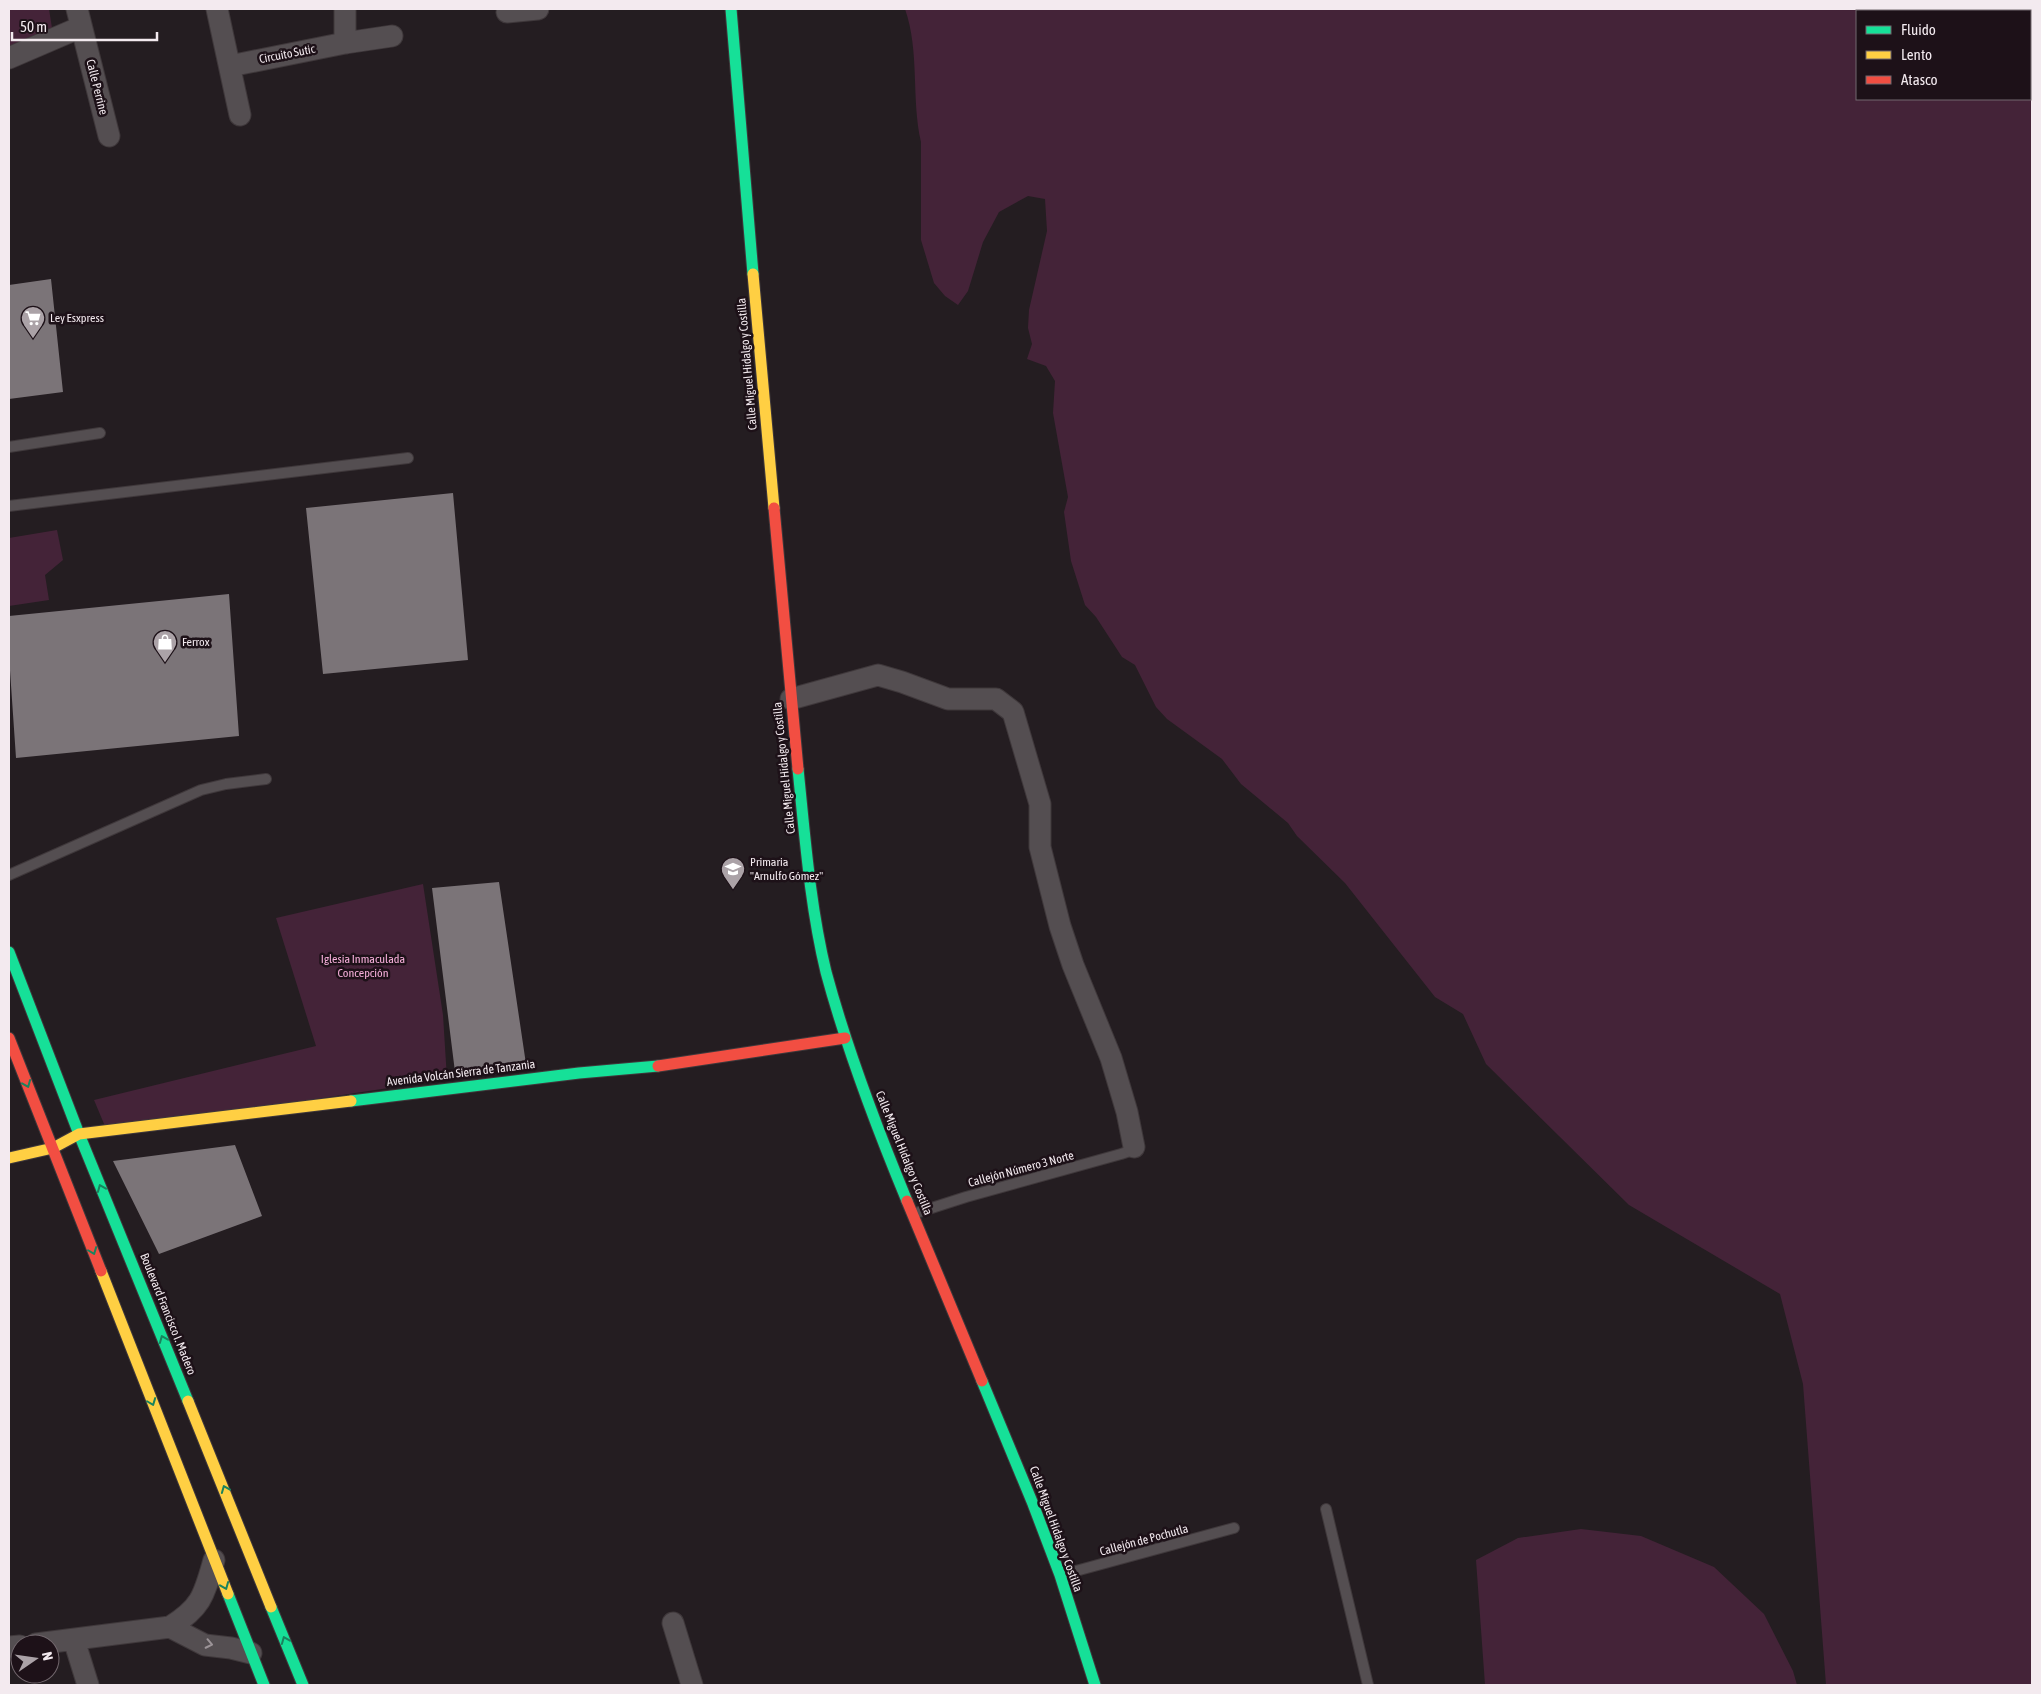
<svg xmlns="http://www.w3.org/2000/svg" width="2041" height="1694" viewBox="0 0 2041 1694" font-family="'Asap Condensed',sans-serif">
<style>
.green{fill:#442338;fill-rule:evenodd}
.building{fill:#7b7478}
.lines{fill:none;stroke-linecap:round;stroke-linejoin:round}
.lane-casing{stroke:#3f383b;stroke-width:12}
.street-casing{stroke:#3f383b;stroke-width:23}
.fast-casing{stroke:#3f383b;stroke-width:13}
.slow-casing{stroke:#3f383b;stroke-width:13}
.jam-casing{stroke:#3f383b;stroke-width:13}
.lane{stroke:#544e51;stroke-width:10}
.street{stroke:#544e51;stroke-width:21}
.fast{stroke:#16e098;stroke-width:11}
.slow{stroke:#ffcf43;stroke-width:11}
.jam{stroke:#f24e42;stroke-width:11}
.oneway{stroke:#19835e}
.oneway2{stroke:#9c9498}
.labels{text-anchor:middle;stroke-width:5;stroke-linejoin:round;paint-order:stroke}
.street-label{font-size:12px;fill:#f3eaef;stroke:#1d1118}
.poi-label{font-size:12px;fill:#f3eaef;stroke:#1d1118;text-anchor:start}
.park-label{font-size:12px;fill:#f7b0db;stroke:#1d1118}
</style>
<rect width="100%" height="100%" fill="#241d21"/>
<path class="green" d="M 9,9 L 49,9 L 52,28 L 9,47 Z
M 905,9 L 2032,9 L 2032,1685 L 1826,1685 L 1803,1384 L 1780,1294 L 1629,1205 L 1486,1064 L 1463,1014 L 1435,997 L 1345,883 L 1297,836 L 1288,823 L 1241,784 L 1222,759 L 1167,719 L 1156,707 L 1135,665 L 1122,657 L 1096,617 L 1085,605 L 1071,561 L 1064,512 L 1068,497 L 1053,413 L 1055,381 L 1046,366 L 1027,359 L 1032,344 L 1028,328 L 1029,310 L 1047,231 L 1045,199 L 1028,196 L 999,212 L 983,242 L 968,291 L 958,305 L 945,296 L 934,283 L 921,240 L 921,142 C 911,98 920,52 905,9 ZM 2030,11 L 2030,99 L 1857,99 L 1857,11 Z
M 57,530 L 63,560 L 45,575 L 49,600 L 9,606 L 9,538 Z
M 423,884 L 443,1015 L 447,1079 L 107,1131 L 94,1100 L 316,1046 L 276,918 Z
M 1581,1529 L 1641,1536 L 1714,1567 L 1764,1614 L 1793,1671 L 1797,1685 L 1485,1685 L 1476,1560 L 1518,1538 Z"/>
<path class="building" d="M 51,279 L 63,392 L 9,399 L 9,285 Z
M 453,493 L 468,660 L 323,674 L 306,508 Z
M 229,594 L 239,736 L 16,758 L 9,656 L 9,616 Z
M 499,882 L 526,1064 L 455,1072 L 432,888 Z
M 235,1145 L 262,1216 L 159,1254 L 113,1161 Z"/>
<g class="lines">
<g class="lane-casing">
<path id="lane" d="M 9,447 L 100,433
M 9,506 L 408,458
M 9,875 L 201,790 L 226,784 L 266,779
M 913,1214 L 966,1197 L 1121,1154 L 1130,1151 L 1134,1147
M 1326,1509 L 1368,1685
M 1061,1575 L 1234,1528"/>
</g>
<g class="street-casing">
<path id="street" d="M 77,9 L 109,136
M 217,9 L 240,115
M 507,12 L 538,9
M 345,43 L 345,9
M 9,58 L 81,27
M 230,66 L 345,43 L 392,36
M 791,699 L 878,675 L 902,682 L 948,699 L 996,699 L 1013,712 L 1040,804 L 1040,847 L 1060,926 L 1073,965 L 1111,1058 L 1127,1112 L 1134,1147
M 673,1623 L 692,1685
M 170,1627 L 205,1645 L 231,1648 L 251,1653
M 74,1640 L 88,1685
M 36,1644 L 170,1627 C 202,1607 204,1595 214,1560
M 9,1647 L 20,1646"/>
</g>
<g class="fast-casing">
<path id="fast" d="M 731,9 L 753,274
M 798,769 C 805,837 810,906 826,972 C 847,1050 876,1126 907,1201
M 9,952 L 79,1134 L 188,1401
M 351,1101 L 579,1073 L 658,1066
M 982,1381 L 1033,1504 L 1060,1575 L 1095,1685
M 228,1594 L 264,1685
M 271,1607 L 303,1685"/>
</g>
<g class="slow-casing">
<path id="slow" d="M 753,274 L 774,508
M 9,1158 L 53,1148 L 79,1134 L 351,1101
M 101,1271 L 228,1594
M 188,1401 L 271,1607"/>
</g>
<g class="jam-casing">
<path id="jam" d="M 774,508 L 798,769
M 9,1038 L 101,1271
M 658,1066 L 845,1038
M 907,1201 L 982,1381"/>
</g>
<use href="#lane" class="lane"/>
<use href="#street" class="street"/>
<use href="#fast" class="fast"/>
<use href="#slow" class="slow"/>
<use href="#jam" class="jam"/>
</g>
<defs><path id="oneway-chevron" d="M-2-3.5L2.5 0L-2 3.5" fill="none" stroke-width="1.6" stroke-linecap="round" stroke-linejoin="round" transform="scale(1.25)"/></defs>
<g class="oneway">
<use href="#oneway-chevron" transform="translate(27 1084) rotate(68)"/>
<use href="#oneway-chevron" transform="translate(101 1188) rotate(-112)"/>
<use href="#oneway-chevron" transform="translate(93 1251) rotate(69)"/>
<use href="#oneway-chevron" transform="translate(163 1339) rotate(-112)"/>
<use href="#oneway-chevron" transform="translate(152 1402) rotate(69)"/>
<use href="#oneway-chevron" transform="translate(225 1489) rotate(-112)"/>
<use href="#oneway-chevron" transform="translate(225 1586) rotate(68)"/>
<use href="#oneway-chevron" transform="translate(285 1640) rotate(-112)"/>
</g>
<use class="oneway2" href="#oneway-chevron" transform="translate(209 1644) rotate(12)"/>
<defs>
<g id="supermarket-pin" transform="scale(1.25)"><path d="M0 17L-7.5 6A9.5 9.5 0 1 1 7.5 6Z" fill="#aba2a7" stroke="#1d1118"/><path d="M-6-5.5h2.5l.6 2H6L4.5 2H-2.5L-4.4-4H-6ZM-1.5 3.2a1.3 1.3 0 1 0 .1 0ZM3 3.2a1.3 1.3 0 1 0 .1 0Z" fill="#fff"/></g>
<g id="shop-pin" transform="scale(1.25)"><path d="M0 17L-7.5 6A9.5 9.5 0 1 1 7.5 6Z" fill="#aba2a7" stroke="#1d1118"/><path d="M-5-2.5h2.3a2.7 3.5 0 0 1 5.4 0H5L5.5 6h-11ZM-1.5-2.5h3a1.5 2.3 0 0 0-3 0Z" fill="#fff"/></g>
<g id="school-pin" transform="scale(1.25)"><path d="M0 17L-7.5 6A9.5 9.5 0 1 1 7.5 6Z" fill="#aba2a7" stroke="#1d1118"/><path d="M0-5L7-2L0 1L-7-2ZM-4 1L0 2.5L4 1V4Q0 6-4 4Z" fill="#fff"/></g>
</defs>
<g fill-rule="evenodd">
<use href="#supermarket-pin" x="33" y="318"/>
<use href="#shop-pin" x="165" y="642"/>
<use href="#school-pin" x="733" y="869"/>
</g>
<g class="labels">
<g class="street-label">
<text transform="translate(287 54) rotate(-11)" y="4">Circuito Sutic</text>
<text transform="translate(97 87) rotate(76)" y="4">Calle Perrine</text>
<text transform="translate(747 364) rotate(-95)" y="4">Calle Miguel Hidalgo y Costilla</text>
<text transform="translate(784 768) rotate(-96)" y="4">Calle Miguel Hidalgo y Costilla</text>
<text transform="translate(461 1073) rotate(-7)" y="4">Avenida Volcán Sierra de Tanzania</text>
<text transform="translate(904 1153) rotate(68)" y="4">Calle Miguel Hidalgo y Costilla</text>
<text transform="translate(1021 1169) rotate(-15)" y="4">Callejón Número 3 Norte</text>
<text transform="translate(168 1314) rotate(68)" y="4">Boulevard Francisco I. Madero</text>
<text transform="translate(1056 1529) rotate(70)" y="4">Calle Miguel Hidalgo y Costilla</text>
<text transform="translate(1144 1540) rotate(-15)" y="4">Callejón de Pochutla</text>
</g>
<g class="poi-label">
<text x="50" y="322">Ley Esxpress</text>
<text x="182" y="646">Ferrox</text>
<text x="750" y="866">Primaria<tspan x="750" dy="14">"Arnulfo Gómez"</tspan></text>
</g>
<g class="park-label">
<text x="363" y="963">Iglesia Inmaculada<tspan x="363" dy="14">Concepción</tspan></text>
</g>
</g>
<rect width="2041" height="1694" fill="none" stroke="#f3eaef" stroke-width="20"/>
<rect x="1856" y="10" width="175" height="90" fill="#1d1118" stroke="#73686e"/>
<rect x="1866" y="26" width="25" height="8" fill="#16e098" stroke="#73686e"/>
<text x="1901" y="35" font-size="15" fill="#f3eaef">Fluido</text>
<rect x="1866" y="51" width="25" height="8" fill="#ffcf43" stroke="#73686e"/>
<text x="1901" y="60" font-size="15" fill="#f3eaef">Lento</text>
<rect x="1866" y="76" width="25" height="8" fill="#f24e42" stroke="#73686e"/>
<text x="1901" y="85" font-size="15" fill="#f3eaef">Atasco</text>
<g transform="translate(35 1659) rotate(77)"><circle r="24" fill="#1d1118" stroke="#73686e"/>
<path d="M0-4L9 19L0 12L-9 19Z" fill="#aba2a7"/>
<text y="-8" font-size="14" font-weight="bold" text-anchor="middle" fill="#f3eaef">N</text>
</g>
<path d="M12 32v8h145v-8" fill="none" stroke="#f3eaef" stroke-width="2.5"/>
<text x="20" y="32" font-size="15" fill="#f3eaef" stroke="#1d1118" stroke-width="4" paint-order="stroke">50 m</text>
</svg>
